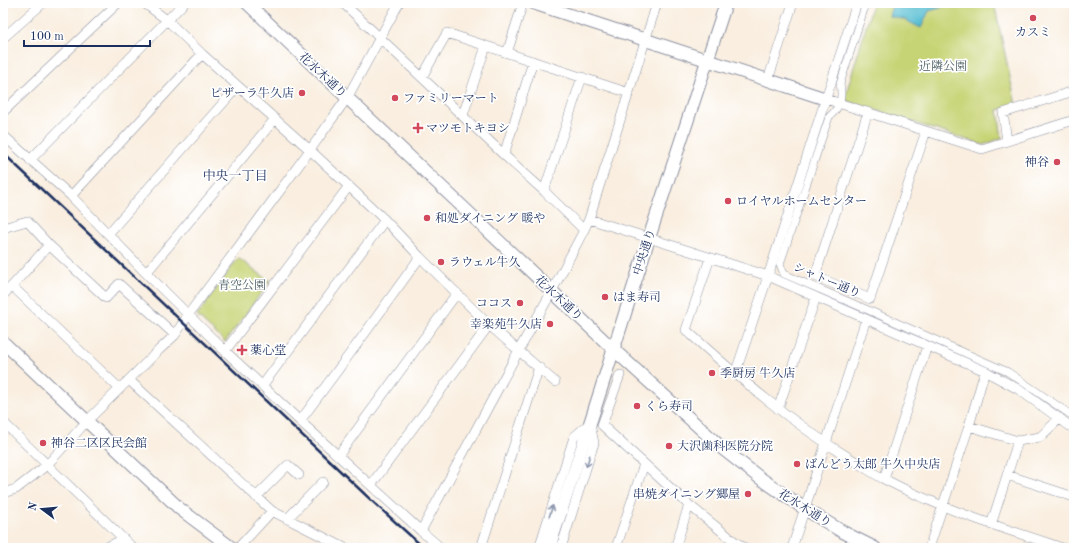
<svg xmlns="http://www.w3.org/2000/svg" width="1077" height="551" viewBox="0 0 1077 551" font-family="'Old Standard TT','Noto Serif JP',serif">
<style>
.green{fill:#c7d475;stroke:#71826a}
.water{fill:#54bdd2;stroke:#387698}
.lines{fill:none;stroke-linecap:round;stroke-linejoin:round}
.pedestrian-casing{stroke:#8a8e9e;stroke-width:8}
.minor-casing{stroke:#8a8e9e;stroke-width:10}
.tertiary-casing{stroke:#8a8e9e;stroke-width:14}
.pedestrian{stroke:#fff;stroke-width:7}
.minor{stroke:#fff;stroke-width:9}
.tertiary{stroke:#fff;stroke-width:12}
.rail{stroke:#1b2f5e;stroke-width:2.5}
.oneway{stroke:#8d97ae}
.poi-dot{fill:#d1495b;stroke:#fff;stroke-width:1.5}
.labels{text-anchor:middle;stroke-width:3.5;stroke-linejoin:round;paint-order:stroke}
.poi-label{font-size:12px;fill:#1b2f5e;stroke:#fff;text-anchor:start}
.park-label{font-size:12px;fill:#4f6165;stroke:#fff}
.street-label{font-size:12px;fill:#1b2f5e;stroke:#fff}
.neighbourhood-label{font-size:13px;fill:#1b2f5e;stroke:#fff}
</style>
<rect width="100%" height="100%" fill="#fff"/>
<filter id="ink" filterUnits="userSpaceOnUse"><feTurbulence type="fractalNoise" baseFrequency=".025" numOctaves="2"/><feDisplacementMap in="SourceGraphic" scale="8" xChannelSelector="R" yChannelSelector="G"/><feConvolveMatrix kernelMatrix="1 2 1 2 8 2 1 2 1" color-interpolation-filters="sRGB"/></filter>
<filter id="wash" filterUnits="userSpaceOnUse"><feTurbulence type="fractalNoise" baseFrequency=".012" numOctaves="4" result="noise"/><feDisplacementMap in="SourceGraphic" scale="16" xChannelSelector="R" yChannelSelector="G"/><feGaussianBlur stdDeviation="0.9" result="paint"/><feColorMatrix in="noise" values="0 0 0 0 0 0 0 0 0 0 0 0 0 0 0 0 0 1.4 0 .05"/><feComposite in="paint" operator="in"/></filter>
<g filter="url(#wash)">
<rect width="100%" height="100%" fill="#f9eedf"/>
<path class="green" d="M 873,3 L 994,3 L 1016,105 L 998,110 L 1002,138 L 983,145 L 844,100 Z
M 238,258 L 270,281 L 225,342 L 197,316 Z"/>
<path class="water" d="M 893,3 L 949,3 L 940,8 L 929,11 L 921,28 L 911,23 L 906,20 L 889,16 Z"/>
</g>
<g filter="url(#ink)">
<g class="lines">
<g class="pedestrian-casing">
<path id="pedestrian" d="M 866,3 L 840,84 C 843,99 840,107 829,117 L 780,264 L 784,274 L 868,310 L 1008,372 L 1074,417"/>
</g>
<g class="minor-casing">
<path id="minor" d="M 144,3 L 167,20 L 202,54 L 310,150 L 385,220 L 420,257 L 489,325 L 555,382
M 343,3 L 504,155 L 544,191 L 584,230
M 3,38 L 43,3
M 507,53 L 523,3
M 422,77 L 447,33 L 629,93
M 768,80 L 793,3
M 826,99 L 982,149 L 1074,120
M 3,112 L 118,3
M 868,112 L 815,276 L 870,299 L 926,131
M 463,115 L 486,46
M 3,135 L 71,196 L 146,273 L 225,351 L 300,421 L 421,531 L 441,548
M 1007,141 L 1003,113 L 1074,91
M 504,155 L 533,61
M 30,160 L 184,3
M 544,191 L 582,77
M 71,196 L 202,54
M 589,219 L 768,276 L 816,297 L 985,371 L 1018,389 L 1074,429
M 3,228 L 27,221 L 49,245 L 12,286
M 108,234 L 238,86
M 49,245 L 106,298 L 119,284 L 175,335
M 710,258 L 686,330 C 739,378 791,423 853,460 C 864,467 874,474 884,479 C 941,509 1002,528 1063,548
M 146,273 L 275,119
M 3,295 L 12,286 L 120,389
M 225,351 L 349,186
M 735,374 L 768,276 L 857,3
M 620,375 L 602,425 L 689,505 L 734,541 L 745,548
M 129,380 L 272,511 L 345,548
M 262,386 L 385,220
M 778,409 L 816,297
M 300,421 L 360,340 L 420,257
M 3,422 L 133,548
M 969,426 L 1018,441 L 1040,437 L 1060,418
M 338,456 L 457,293
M 1007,475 L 1074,497
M 884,479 L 927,346
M 371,485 L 489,325
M 3,493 L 16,489 L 47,465 L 87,421 L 159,350 L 175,335 L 188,315 L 310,150 L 347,98 L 399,3
M 256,497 L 288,465 L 299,475
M 287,519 L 323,482
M 991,525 L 1018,441
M 421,531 L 519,350 L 552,291 L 584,230 L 589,219 L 657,3
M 104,548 L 124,539
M 238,548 L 272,511
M 481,548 L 539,367
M 539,548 L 574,437 L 590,423
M 561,548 L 594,443 L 590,424
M 616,548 L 644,464
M 675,548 L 689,505
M 792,548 L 866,319
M 929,548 L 969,426 L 985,371"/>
</g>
<g class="tertiary-casing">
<path id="tertiary" d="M 247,3 L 613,349 L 723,449 L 760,478 L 805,509 L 843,532 L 875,548
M 533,3 L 826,99
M 3,342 L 180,509 L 232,548
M 549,548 L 593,414 L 649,238 L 726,3"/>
</g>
<use href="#pedestrian" class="pedestrian"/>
<use href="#minor" class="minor"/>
<use href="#tertiary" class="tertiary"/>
<path class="rail" d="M 3,153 L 371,500 L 424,548"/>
</g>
<defs><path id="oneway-shaft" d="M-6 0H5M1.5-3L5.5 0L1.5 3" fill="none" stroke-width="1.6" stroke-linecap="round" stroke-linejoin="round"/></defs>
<g class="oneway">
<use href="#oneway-shaft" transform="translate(588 461) rotate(107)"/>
<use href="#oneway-shaft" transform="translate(551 511) rotate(-72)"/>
</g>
</g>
<g class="poi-dot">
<circle cx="1033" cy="18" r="4"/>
<circle cx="302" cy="93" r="4"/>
<circle cx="395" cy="98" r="4"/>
<path d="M416 122h4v4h4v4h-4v4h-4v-4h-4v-4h4z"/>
<circle cx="1057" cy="162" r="4"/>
<circle cx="728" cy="201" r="4"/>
<circle cx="427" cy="218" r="4"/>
<circle cx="441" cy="262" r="4"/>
<circle cx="605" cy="297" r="4"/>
<circle cx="520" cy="303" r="4"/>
<circle cx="550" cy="324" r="4"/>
<path d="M240 344h4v4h4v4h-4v4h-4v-4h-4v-4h4z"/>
<circle cx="712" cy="373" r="4"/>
<circle cx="637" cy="406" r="4"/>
<circle cx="43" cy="443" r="4"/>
<circle cx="669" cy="446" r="4"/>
<circle cx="797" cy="464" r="4"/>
<circle cx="748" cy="494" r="4"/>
</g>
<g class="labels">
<g class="poi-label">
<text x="1033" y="36" text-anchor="middle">カスミ</text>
<text x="294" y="97" text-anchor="end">ピザーラ牛久店</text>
<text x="403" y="102">ファミリーマート</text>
<text x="426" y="132">マツモトキヨシ</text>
<text x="1049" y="166" text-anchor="end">神谷</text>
<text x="736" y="205">ロイヤルホームセンター</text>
<text x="435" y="222">和処ダイニング 暖や</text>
<text x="449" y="266">ラウェル牛久</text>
<text x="613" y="301">はま寿司</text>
<text x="512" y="307" text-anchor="end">ココス</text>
<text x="542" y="328" text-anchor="end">幸楽苑牛久店</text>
<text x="250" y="354">薬心堂</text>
<text x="720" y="377">季厨房 牛久店</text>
<text x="645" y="410">くら寿司</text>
<text x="51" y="447">神谷二区区民会館</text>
<text x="677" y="450">大沢歯科医院分院</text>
<text x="805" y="468">ばんどう太郎 牛久中央店</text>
<text x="740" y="498" text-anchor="end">串焼ダイニング郷屋</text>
</g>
<g class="park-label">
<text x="943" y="70">近隣公園</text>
<text x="242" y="289">青空公園</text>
</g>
<g class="street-label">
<text transform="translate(323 75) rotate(43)" y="4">花水木通り</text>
<text transform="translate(644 252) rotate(-72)" y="4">中央通り</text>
<text transform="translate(827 280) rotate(23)" y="4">シャトー通り</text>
<text transform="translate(559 298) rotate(43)" y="4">花水木通り</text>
<text transform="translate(805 508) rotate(32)" y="4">花水木通り</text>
</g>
<g class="neighbourhood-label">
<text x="235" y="180">中央一丁目</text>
</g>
</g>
<rect width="1077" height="551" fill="none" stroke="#fff" stroke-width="16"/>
<g transform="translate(42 509) rotate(286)" stroke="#ffffff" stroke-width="3" paint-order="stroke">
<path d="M0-3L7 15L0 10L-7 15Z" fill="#1b2f5e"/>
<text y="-6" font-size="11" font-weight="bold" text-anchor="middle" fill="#1b2f5e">N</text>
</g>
<path d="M24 40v6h126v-6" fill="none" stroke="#1b2f5e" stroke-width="2"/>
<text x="30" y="40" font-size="12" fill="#1b2f5e" stroke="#ffffff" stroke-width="3" paint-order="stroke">100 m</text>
</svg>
